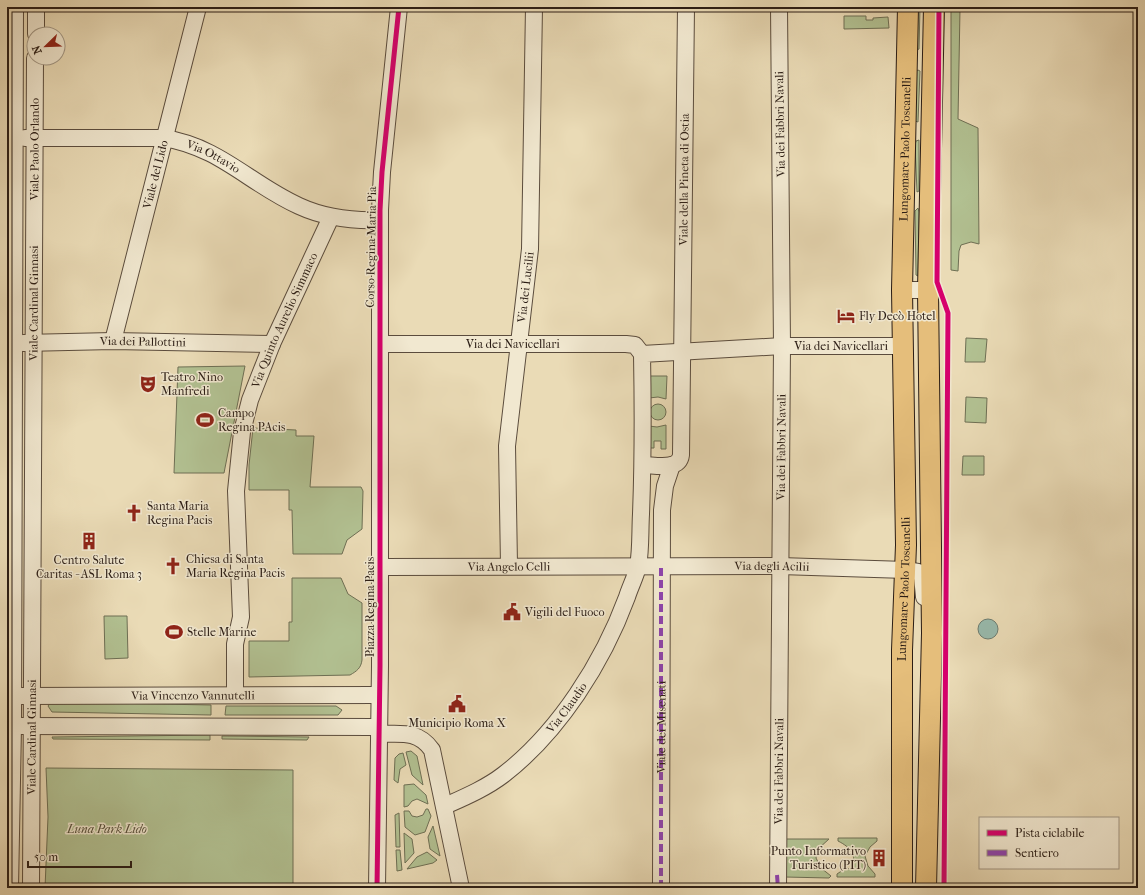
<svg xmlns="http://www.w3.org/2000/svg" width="1145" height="895" viewBox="0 0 1145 895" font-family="'IM FELL French Canon',serif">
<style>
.green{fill:#b2c192;stroke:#6e6f54}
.water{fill:#98bbae;stroke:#6c7c71}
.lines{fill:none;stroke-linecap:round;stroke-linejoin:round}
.minor-casing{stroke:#5b4c3d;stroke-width:18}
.major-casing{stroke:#2b1d15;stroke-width:22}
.minor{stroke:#f1e8d0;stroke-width:16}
.major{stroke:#e5be7b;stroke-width:20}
.quiet{stroke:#8e44ad;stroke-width:4;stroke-dasharray:8 4;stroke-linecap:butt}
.cycleway-casing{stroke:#f1e8d0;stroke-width:8}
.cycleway{stroke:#d6006c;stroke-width:5}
.labels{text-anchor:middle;stroke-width:3;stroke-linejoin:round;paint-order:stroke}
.street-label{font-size:12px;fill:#2b1d15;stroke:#f1e8d0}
.poi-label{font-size:12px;fill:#2b1d15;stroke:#f1e8d0;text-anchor:start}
.park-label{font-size:12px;font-style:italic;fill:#544e3a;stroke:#f1e8d0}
</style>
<rect width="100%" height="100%" fill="#eadbb6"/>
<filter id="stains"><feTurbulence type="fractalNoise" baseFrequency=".005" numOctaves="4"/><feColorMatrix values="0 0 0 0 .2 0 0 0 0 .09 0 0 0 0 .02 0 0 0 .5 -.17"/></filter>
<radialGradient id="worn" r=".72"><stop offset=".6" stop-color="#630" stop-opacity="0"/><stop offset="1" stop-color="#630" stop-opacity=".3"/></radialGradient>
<path class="green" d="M 916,7 L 920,7 L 919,49 L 917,50 Z
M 960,9 L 958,119 L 978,128 L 979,244 L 971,242 L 961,245 L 959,251 L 958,271 L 951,270 L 951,10 Z
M 844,16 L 866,16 L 866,20 L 873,20 L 873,18 L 888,17 L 889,28 L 844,29 Z
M 918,70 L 920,71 L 918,122 L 915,121 L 916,71 Z
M 919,140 L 919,191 L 917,192 L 915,145 L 916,141 Z
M 918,208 L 919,212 L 918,276 L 916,275 L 915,211 Z
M 966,338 L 987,339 L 985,362 L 965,362 Z
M 245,366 L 224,473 L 174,473 L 178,367 Z
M 650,376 L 667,376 L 666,399 L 658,397 L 649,398 Z
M 966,397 L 987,398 L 986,423 L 965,422 Z
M650 412a8 8 0 1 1 16 0a8 8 0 1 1-16 0Z
M 666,425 L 666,449 L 661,449 L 661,441 L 654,441 L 654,448 L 649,448 L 649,426 L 657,427 Z
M 253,428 L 296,430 L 296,436 L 314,436 L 310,487 L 361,487 L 363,491 L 362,529 L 347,540 L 342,554 L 293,554 L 292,510 L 289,510 L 289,490 L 249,490 L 249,465 Z
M 963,456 L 984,456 L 984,475 L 962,475 Z
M 292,578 L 341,578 L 348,594 L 362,603 L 362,660 C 361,668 357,671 350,675 L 249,677 L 249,641 L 289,641 L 289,622 L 292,622 Z
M 104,616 L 127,616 L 128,658 L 105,659 Z
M 51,702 L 211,705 L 211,715 L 52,712 L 48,706 Z
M 226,706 L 336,706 L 342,710 L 338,715 L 225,715 Z
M 210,735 L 210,740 L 53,739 L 52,737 Z
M 222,736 L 309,737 L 307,740 L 222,739 Z
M 411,751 L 417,756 L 423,785 L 412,775 L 406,752 Z
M 403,753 L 406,765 L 400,769 L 398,783 L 394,780 L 395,758 L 399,754 Z
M 46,768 L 293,770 L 293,888 L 45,888 L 48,817 Z
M 414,784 L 426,795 L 428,804 L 417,799 L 412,801 L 408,806 L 404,807 L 404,785 Z
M 426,809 L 428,809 L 431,816 L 425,832 L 415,835 L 405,827 L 404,811 L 409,811 L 412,816 L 417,817 L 423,815 Z
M 399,813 L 400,847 L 396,847 L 395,815 Z
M 433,826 L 440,856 L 430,849 L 428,837 Z
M 404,833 L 412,839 L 414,853 L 405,863 Z
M 838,838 L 877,838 L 877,841 L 870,847 L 865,856 L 868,866 L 875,874 L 875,877 L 837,877 L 837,874 L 846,868 L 851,869 C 858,855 850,847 838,841 Z
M 785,839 L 829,839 L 818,849 L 816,858 L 821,868 L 831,876 L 829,878 L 785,877 Z
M 396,850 L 400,850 L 402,870 L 397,871 Z
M 427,852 L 437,860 L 433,863 L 407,869 L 417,857 Z"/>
<path class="water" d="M978 629a10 10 0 1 1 20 0a10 10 0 1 1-20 0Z"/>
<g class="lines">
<g class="minor-casing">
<g id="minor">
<path d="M 36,34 L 36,7"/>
<path id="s1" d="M 25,138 L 164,138 C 220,147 250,184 299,206 C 325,218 352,221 380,220"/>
<path d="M 902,290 L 928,290"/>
<path id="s2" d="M 113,341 L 198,7"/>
<path id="s3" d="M 23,343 L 113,341 L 272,344"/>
<path id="s4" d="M 380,344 L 626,344 L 635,345 L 642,354"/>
<path id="s5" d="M 643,465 C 655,465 679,471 681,455 L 686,7"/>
<path id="s6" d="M 509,565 L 507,446 L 530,249 L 534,7"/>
<path id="s7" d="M 380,567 L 780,566 L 906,570 L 918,572 L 922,576 L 924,597"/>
<path id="s8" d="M 235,695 L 235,644 L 241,617 L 236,491 L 242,432 L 250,400 L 272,344 L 331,217"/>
<path id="s9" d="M 21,696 L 379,695"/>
<path d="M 21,726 L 379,727"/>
<path d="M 379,734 C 401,734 418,730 432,750 L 461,888"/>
<path id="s10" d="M 445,806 C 465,797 486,788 503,775 C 559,732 603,662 627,597 C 630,587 636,576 638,566 C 641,550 640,531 641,514 C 643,461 643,407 642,354 L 782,346 L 903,346"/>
<path d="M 10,888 L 13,726 L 15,7"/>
<path id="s11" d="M 31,888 L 35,58"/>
<path d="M 377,888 L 380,666 L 380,210 L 382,172 L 399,7"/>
<path id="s12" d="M 661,888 L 662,510 L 665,486 L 672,465"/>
<path id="s13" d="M 778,888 L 782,346 L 779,7"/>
</g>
</g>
<g class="major-casing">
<g id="major">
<path id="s14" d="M 902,888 L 902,650 L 906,545 L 902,290 L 908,7"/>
<path d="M 926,888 L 932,633 L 928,290 L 934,7"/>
</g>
</g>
<use href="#minor" class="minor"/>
<use href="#major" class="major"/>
<path class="quiet" d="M 777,875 L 778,888
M 661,888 L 661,566"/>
<g class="cycleway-casing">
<path id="cycleway" d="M 939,7 L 937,282 L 948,313 L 944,888
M 377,888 L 380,666 L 380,210 L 382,172 L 399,7"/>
</g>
<use href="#cycleway" class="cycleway"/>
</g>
<defs>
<g id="hotel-bare" transform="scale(1.38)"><path d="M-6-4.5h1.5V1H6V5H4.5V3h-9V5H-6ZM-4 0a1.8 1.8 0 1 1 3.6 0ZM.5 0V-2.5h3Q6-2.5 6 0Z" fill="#8f2418" stroke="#f1e8d0" stroke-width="2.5" paint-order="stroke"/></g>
<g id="theatre-bare" transform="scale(1.38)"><path d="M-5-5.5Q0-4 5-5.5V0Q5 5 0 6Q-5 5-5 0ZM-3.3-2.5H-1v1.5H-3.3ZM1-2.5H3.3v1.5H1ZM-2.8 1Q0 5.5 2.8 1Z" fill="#8f2418" stroke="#f1e8d0" stroke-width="2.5" paint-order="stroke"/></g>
<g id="stadium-bare" transform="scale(1.38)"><path d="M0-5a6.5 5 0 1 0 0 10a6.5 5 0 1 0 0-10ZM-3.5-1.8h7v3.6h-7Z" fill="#8f2418" stroke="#f1e8d0" stroke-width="2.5" paint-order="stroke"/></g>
<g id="church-bare" transform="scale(1.38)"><path d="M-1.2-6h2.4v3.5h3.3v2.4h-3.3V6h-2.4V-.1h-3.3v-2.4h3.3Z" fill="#8f2418" stroke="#f1e8d0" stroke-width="2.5" paint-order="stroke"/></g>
<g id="building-bare" transform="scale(1.38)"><path d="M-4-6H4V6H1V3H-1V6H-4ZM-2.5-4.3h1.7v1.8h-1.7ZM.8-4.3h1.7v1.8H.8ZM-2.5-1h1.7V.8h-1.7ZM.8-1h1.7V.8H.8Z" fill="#8f2418" stroke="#f1e8d0" stroke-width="2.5" paint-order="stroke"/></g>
<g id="civic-bare" transform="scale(1.38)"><path d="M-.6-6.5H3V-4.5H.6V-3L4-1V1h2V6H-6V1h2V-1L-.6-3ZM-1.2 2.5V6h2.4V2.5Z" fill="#8f2418" stroke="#f1e8d0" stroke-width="2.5" paint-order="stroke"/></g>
</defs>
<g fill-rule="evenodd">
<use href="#hotel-bare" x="846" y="316"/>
<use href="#theatre-bare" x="148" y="384"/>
<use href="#stadium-bare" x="205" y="420"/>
<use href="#church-bare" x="134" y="513"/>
<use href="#building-bare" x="89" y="541"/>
<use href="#church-bare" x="173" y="566"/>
<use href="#civic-bare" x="512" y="612"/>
<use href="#stadium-bare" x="174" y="632"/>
<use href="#civic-bare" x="457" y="704"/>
<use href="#building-bare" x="879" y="858"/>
</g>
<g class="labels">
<g class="street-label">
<text transform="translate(780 124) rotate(-91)" y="4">Via dei Fabbri Navali</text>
<text dy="4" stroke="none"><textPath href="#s11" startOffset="739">Viale Paolo Orlando</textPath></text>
<text dy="4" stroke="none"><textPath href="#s14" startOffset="739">Lungomare Paolo Toscanelli</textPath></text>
<text dy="4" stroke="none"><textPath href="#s1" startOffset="192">Via Ottavio</textPath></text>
<text dy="4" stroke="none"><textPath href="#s2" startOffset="172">Viale del Lido</textPath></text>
<text dy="4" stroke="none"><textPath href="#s5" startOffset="319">Viale della Pineta di Ostia</textPath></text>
<text transform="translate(371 247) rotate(-89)" y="4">Corso Regina Maria Pia</text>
<text dy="4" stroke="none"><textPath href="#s6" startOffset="279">Via dei Lucilii</textPath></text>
<text dy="4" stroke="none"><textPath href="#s11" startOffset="585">Viale Cardinal Ginnasi</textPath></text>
<text dy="4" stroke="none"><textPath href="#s8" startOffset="384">Via Quinto Aurelio Simmaco</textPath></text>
<text dy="4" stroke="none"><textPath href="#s3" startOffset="120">Via dei Pallottini</textPath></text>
<text dy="4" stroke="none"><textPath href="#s4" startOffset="133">Via dei Navicellari</textPath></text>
<text dy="4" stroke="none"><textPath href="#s10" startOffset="730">Via dei Navicellari</textPath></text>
<text dy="4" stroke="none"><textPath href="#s13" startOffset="441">Via dei Fabbri Navali</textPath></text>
<text dy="4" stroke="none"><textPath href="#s7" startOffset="129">Via Angelo Celli</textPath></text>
<text dy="4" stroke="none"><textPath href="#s7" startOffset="392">Via degli Acilii</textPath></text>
<text dy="4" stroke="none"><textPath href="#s14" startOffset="299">Lungomare Paolo Toscanelli</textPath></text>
<text transform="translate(370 607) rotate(-90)" y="4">Piazza Regina Pacis</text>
<text dy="4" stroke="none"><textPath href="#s9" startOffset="172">Via Vincenzo Vannutelli</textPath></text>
<text dy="4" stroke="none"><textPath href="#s10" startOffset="159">Via Claudio</textPath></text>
<text dy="4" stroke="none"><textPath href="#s12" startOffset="161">Viale dei Misenati</textPath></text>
<text dy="4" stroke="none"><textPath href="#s11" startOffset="151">Viale Cardinal Ginnasi</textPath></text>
<text dy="4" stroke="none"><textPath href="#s13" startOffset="117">Via dei Fabbri Navali</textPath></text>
</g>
<g class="poi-label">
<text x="859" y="320">Fly Decò Hotel</text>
<text x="161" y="381">Teatro Nino<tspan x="161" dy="14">Manfredi</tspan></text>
<text x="218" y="417">Campo<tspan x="218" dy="14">Regina PAcis</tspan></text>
<text x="147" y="510">Santa Maria<tspan x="147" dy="14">Regina Pacis</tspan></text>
<text x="186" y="563">Chiesa di Santa<tspan x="186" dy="14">Maria Regina Pacis</tspan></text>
<text x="89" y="564" text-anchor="middle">Centro Salute<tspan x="89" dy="14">Caritas - ASL Roma 3</tspan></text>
<text x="525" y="616">Vigili del Fuoco</text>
<text x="187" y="636">Stelle Marine</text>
<text x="457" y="727" text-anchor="middle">Municipio Roma X</text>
<text x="866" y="855" text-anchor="end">Punto Informativo<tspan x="866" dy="14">Turistico (PIT)</tspan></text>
</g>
<g class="park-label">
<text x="107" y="833">Luna Park Lido</text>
</g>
</g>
<rect width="1145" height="895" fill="none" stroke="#eadbb6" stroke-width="24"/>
<rect x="8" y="8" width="1129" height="879" fill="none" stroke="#2b1d15" stroke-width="2"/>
<rect x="12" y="12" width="1121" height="871" fill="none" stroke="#2b1d15"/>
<rect x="979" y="817" width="140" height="52" fill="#f1e8d0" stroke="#a29785"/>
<rect x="987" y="830" width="20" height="6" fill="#d6006c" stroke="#a29785"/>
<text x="1015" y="837" font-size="12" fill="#2b1d15">Pista ciclabile</text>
<rect x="987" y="850" width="20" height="6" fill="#8e44ad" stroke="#a29785"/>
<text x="1015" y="857" font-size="12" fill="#2b1d15">Sentiero</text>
<g transform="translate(46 46) rotate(247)"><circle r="19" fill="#f1e8d0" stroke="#a29785"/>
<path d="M0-3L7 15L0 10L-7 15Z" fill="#8f2418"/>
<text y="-6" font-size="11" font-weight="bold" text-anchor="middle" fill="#2b1d15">N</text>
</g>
<path d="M28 861v6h103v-6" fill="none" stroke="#2b1d15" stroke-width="2"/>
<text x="34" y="861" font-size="12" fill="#2b1d15" stroke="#f1e8d0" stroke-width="3" paint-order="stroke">50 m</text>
<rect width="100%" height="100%" filter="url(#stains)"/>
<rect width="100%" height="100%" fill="url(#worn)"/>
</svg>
